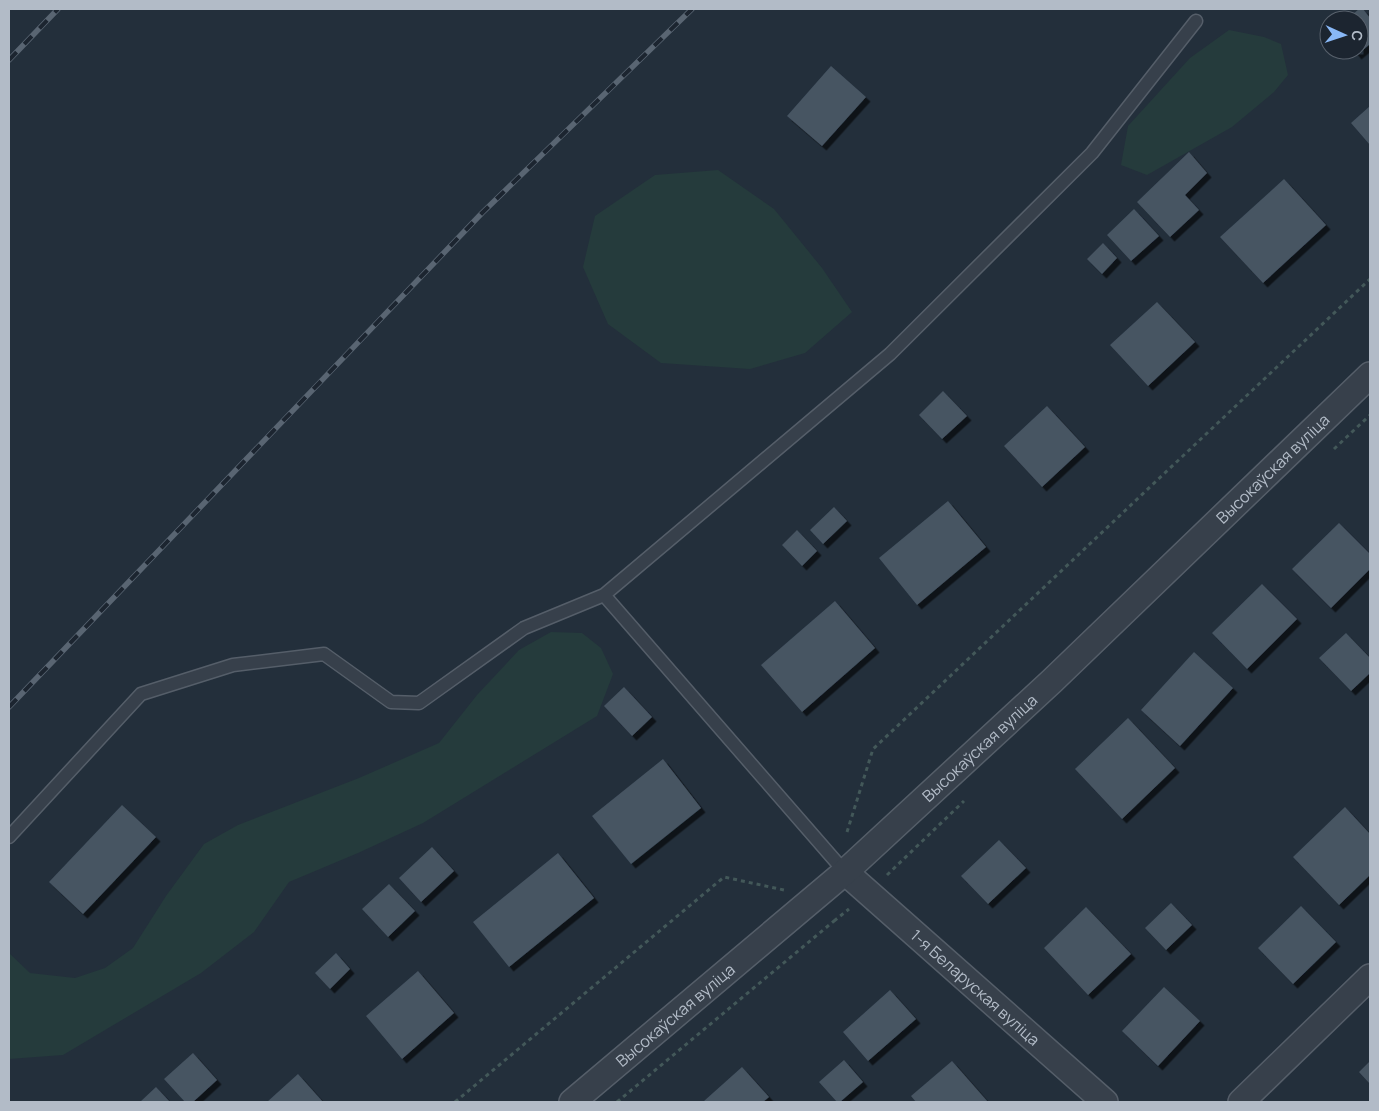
<svg xmlns="http://www.w3.org/2000/svg" width="1379" height="1111" viewBox="0 0 1379 1111" font-family="Manrope,sans-serif">
<style>
.green{fill:#253b3c}
.building{fill:#465462;filter:url(#shadow)}
.lines{fill:none;stroke-linecap:round;stroke-linejoin:round}
.service-casing{stroke:#555e69;stroke-width:15}
.minor-casing{stroke:#555e69;stroke-width:28}
.path{stroke:#435859;stroke-width:3;stroke-dasharray:4 4;stroke-linecap:butt}
.service{stroke:#37404b;stroke-width:12}
.minor{stroke:#37404b;stroke-width:25}
.rail-casing{stroke:#596572;stroke-width:5.5}
.rail{stroke:#1c2530;stroke-width:4;stroke-dasharray:11;stroke-linecap:butt}
.labels{text-anchor:middle;stroke-width:4;stroke-linejoin:round;paint-order:stroke}
.street-label{font-size:16px;fill:#b2bbc7;stroke:#1c2530}
</style>
<defs>
<filter id="shadow"><feDropShadow dx="4.5" dy="4.5" stdDeviation="0" flood-color="#0009"/></filter>
</defs>
<rect width="100%" height="100%" fill="#232f3b"/>
<path class="green" d="M 1229,30 L 1264,37 L 1281,44 L 1288,75 L 1274,92 L 1232,127 L 1147,175 L 1121,165 L 1128,126 L 1190,58 Z
M 718,170 L 774,209 L 822,268 L 852,312 L 805,353 L 750,369 L 661,363 L 608,324 L 583,267 L 595,216 L 655,175 Z
M 551,632 L 582,633 L 601,648 L 613,674 L 597,716 L 423,823 L 358,853 L 289,882 L 254,932 L 201,973 L 63,1055 L 9,1059 L 9,953 L 30,973 L 75,978 L 105,968 L 133,948 L 166,896 L 204,844 L 238,825 L 359,778 L 439,743 L 477,695 L 519,650 Z"/>
<path class="building" d="M 1359,9 L 1363,9 L 1370,18 L 1370,44 L 1357,55 L 1353,50 L 1359,50 L 1359,20 L 1346,20 Z
M 831,66 L 866,97 L 822,146 L 787,116 Z
M 1370,106 L 1370,145 L 1351,123 Z
M 1189,152 L 1207,173 L 1185,195 L 1199,210 L 1170,237 L 1137,202 Z
M 1284,179 L 1326,225 L 1263,283 L 1220,237 Z
M 1134,209 L 1159,236 L 1131,261 L 1107,235 Z
M 1103,243 L 1117,258 L 1102,274 L 1087,259 Z
M 1157,302 L 1195,342 L 1148,386 L 1110,345 Z
M 943,391 L 967,416 L 942,439 L 919,415 Z
M 1047,406 L 1085,447 L 1042,487 L 1004,446 Z
M 948,501 L 986,547 L 917,605 L 879,558 Z
M 834,507 L 847,521 L 823,544 L 810,530 Z
M 1339,523 L 1370,554 L 1370,569 L 1331,608 L 1292,569 Z
M 797,530 L 817,551 L 802,566 L 782,545 Z
M 1262,584 L 1297,619 L 1247,669 L 1212,633 Z
M 835,601 L 875,648 L 802,712 L 761,665 Z
M 1346,633 L 1370,658 L 1370,673 L 1351,691 L 1319,658 Z
M 1194,652 L 1233,688 L 1180,746 L 1141,710 Z
M 624,687 L 652,717 L 632,736 L 604,706 Z
M 1128,718 L 1175,768 L 1122,819 L 1075,769 Z
M 663,759 L 701,808 L 631,864 L 592,816 Z
M 122,805 L 156,837 L 83,914 L 49,882 Z
M 1345,807 L 1370,834 L 1370,875 L 1339,905 L 1293,857 Z
M 999,840 L 1026,868 L 988,904 L 961,876 Z
M 432,847 L 454,871 L 421,902 L 399,878 Z
M 558,853 L 594,898 L 509,967 L 473,922 Z
M 389,884 L 415,911 L 388,937 L 362,909 Z
M 1171,903 L 1192,925 L 1166,950 L 1145,928 Z
M 1301,906 L 1336,942 L 1293,984 L 1258,948 Z
M 1086,907 L 1131,954 L 1088,995 L 1044,948 Z
M 336,953 L 350,969 L 330,989 L 315,973 Z
M 418,971 L 454,1013 L 402,1059 L 366,1016 Z
M 1164,987 L 1200,1021 L 1158,1066 L 1122,1031 Z
M 890,990 L 916,1019 L 868,1061 L 843,1032 Z
M 193,1053 L 217,1080 L 193,1102 L 185,1102 L 164,1079 Z
M 844,1060 L 863,1082 L 840,1102 L 837,1102 L 819,1082 Z
M 952,1061 L 988,1102 L 916,1102 L 911,1096 Z
M 1370,1061 L 1370,1084 L 1359,1072 Z
M 742,1067 L 769,1097 L 763,1102 L 705,1102 L 704,1101 Z
M 298,1074 L 323,1102 L 267,1102 Z
M 156,1087 L 170,1102 L 140,1102 Z"/>
<g class="lines">
<g class="service-casing">
<path id="service" d="M 9,837 L 141,694 L 233,665 L 324,654 L 391,702 L 419,703 L 524,628 L 604,595
M 845,872 L 604,595 L 890,354 L 1092,153 L 1196,21"/>
</g>
<g class="minor-casing">
<g id="minor">
<path id="s1" d="M 845,872 L 1105,1102"/>
<path id="s2" d="M 572,1102 L 845,872 L 1052,681 L 1370,375"/>
<path d="M 1241,1102 L 1370,977"/>
</g>
</g>
<path class="path" d="M 1334,449 L 1370,415
M 847,832 L 873,749 L 1370,279
M 887,875 L 964,801
M 834,921 L 849,909
M 455,1102 L 724,877 L 784,890
M 617,1102 L 834,921 L 832,918"/>
<use href="#service" class="service"/>
<use href="#minor" class="minor"/>
<g class="rail-casing">
<path id="rail" d="M 9,60 L 58,9
M 9,707 L 482,213 L 692,9"/>
</g>
<use href="#rail" class="rail"/>
</g>
<g class="labels">
<g class="street-label">
<text dy="6" stroke="none"><textPath href="#s2" startOffset="945">Высокаўская вуліца</textPath></text>
<text dy="6" stroke="none"><textPath href="#s2" startOffset="540">Высокаўская вуліца</textPath></text>
<text dy="6" stroke="none"><textPath href="#s1" startOffset="174">1-я Беларуская вуліца</textPath></text>
<text dy="6" stroke="none"><textPath href="#s2" startOffset="135">Высокаўская вуліца</textPath></text>
</g>
</g>
<rect width="1379" height="1111" fill="none" stroke="#b2bbc7" stroke-width="20"/>
<g transform="translate(1344 35) rotate(93)"><circle r="24" fill="#1c2530" stroke="#58616c"/>
<path d="M0-4L9 19L0 12L-9 19Z" fill="#89b8f6"/>
<text y="-8" font-size="14" font-weight="bold" text-anchor="middle" fill="#b2bbc7">С</text>
</g>
</svg>
